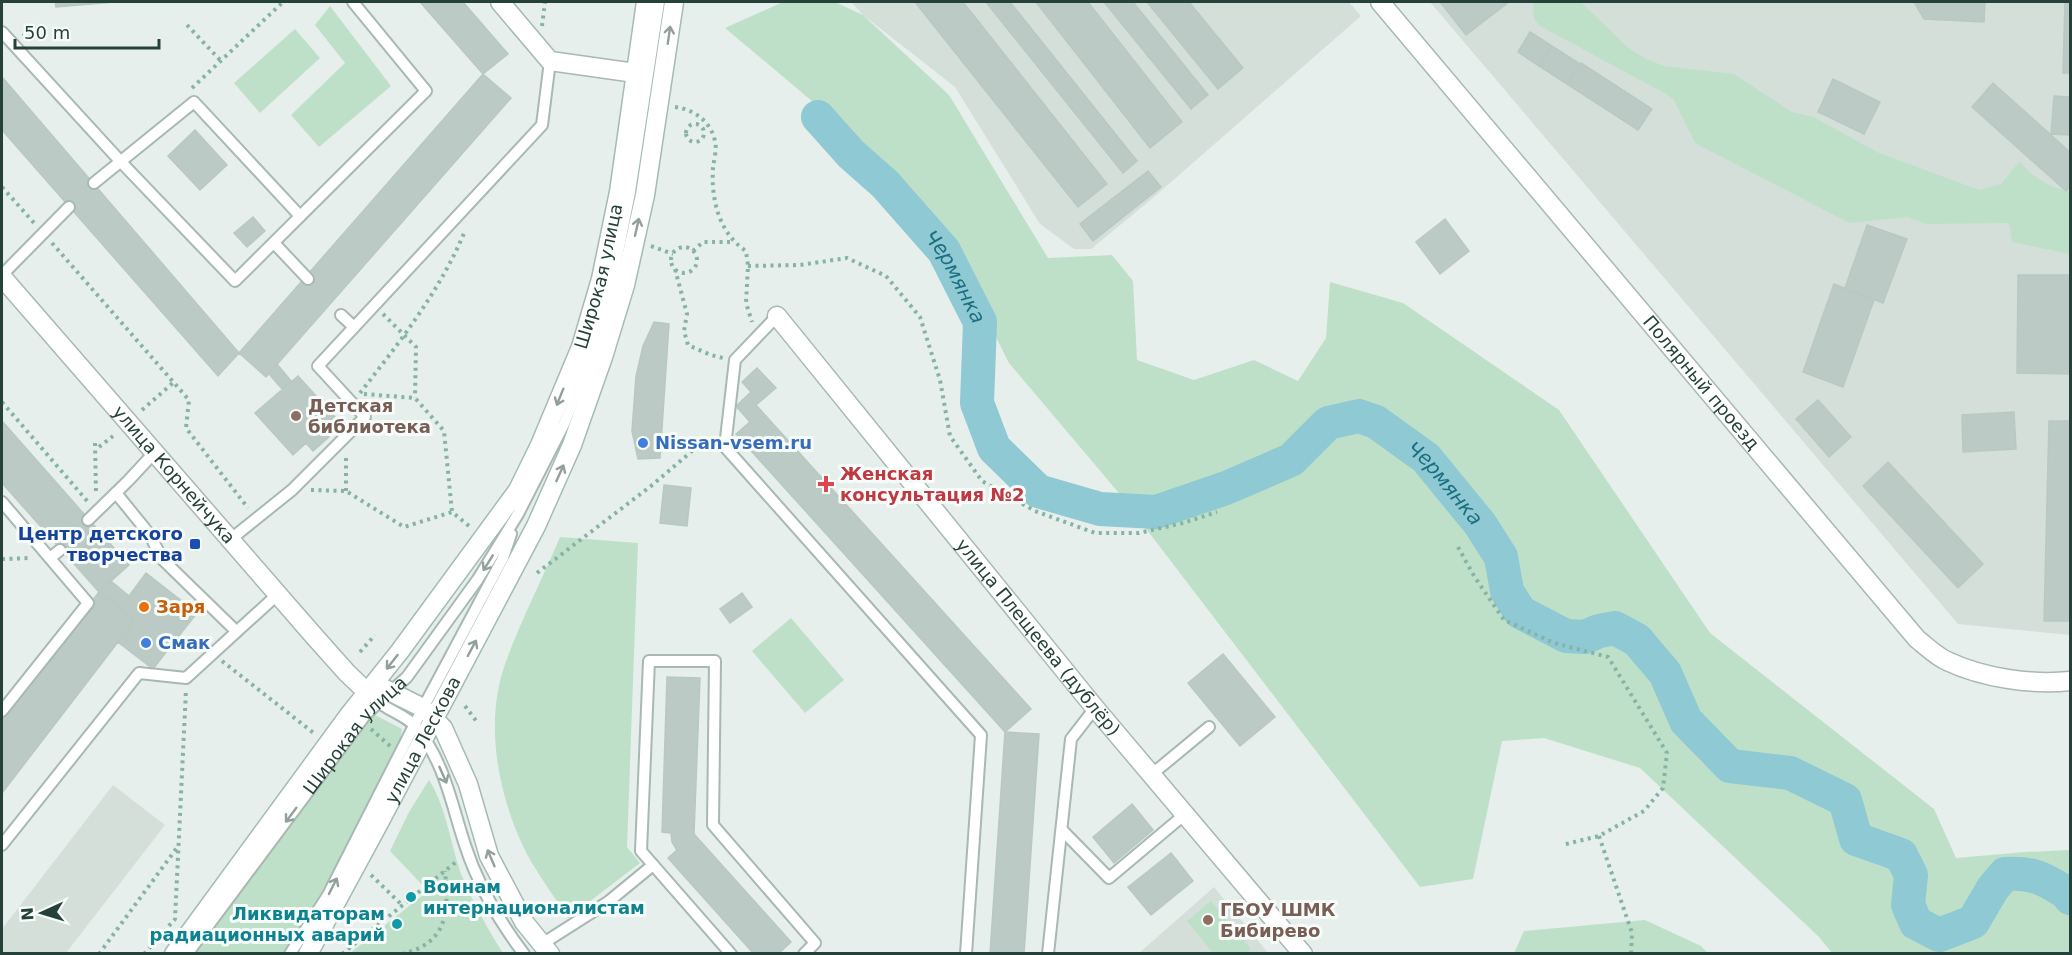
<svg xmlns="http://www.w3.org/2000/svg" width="2072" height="955" viewBox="0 0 2072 955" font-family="'DejaVu Sans',sans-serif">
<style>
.built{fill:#d4dfda}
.green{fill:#bfe0c8}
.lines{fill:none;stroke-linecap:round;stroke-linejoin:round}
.river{stroke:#8ec9d4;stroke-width:34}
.building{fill:#bbcac4;stroke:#b8c9c2;stroke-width:1.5}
.service-casing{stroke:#a8b8b2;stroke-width:14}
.minor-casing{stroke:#a8b8b2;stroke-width:21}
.tertiary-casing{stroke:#a8b8b2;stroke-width:21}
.secondary-casing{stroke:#a4bbb3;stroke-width:21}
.path{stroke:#86b3a5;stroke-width:4;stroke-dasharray:3 4.5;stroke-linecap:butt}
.service{stroke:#fff;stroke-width:10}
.minor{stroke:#fff;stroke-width:18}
.tertiary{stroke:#fff;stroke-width:18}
.secondary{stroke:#fff;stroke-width:18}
.oneway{stroke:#92a09c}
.education-dot{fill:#8d6e63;stroke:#f7fbf9;stroke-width:2}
.shop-dot{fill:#3f7fe0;stroke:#f7fbf9;stroke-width:2}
.health-dot{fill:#e0444e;stroke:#f7fbf9;stroke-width:2}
.transit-dot{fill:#1a4fb4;stroke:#f7fbf9;stroke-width:2}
.food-dot{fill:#e8710a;stroke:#f7fbf9;stroke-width:2}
.culture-dot{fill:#0f9aa8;stroke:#f7fbf9;stroke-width:2}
.labels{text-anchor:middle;stroke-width:6;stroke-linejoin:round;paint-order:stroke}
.street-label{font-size:18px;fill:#24423a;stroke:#f7fbf9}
.education-label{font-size:18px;font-weight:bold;fill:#785e54;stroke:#f7fbf9;text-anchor:start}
.shop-label{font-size:18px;font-weight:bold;fill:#366cbe;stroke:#f7fbf9;text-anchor:start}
.health-label{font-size:18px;font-weight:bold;fill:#be3a42;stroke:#f7fbf9;text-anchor:start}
.transit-label{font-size:18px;font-weight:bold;fill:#164399;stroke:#f7fbf9;text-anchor:end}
.food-label{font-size:18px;font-weight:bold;fill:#c56008;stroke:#f7fbf9;text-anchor:start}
.culture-label{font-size:18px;font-weight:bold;fill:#0d838f;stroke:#f7fbf9;text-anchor:start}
.water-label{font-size:20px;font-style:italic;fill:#1c6f80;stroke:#f7fbf9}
</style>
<rect width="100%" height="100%" fill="#e6efeb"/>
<path class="built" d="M 851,2 L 1349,2 L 1361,16 L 1154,197 L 1091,249 L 1074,249 L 1040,224 L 955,87 L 863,15 Z
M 1430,2 L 2070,2 L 2070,635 L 1958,624 Z
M 113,785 L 165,825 L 66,953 L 2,953 L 2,929 Z
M 1214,887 L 1268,953 L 1138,954 Z"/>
<path class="green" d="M 783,2 L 835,2 L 863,15 L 949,95 L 1048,258 L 1112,255 L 1133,281 L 1137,360 L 1194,380 L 1254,360 L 1298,381 L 1326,338 L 1330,282 L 1403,303 L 1559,410 L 1710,633 L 1934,809 L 1956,858 L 2025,852 L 2070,850 L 2070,953 L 1832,953 L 1819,937 L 1640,768 L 1544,738 L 1502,741 L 1473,879 L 1420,887 L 1118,492 L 1009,363 L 946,238 L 838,123 L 725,28 Z
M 1533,2 L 1581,2 L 1626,46 L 1644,58 L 1664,66 L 1734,74 L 1792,112 L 1814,117 L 1877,152 L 1979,190 L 2001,184 L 2020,161 C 2031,177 2052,189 2070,191 L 2070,254 L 2012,242 L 2009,223 L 1926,224 L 1907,217 L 1849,223 L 1695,143 L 1674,100 L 1666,94 L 1540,26 L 1534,19 Z
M 330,6 L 391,86 L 319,147 L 291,115 L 345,63 L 315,25 Z
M 295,29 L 320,58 L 260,113 L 234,83 Z
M 560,537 L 638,543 L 627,847 L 640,863 L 568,918 C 553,894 534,870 522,844 C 498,791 485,725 504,667 C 519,624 542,580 560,537 Z
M 791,618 L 844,680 L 805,713 L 752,651 Z
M 373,714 L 402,729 L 400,740 L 327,883 L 284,953 L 194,954 Z
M 429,780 C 447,808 450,844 462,876 C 473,903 488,929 503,953 L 350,953 L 428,891 L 390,851 L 409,812 Z
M 1211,901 L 1251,949 L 1246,953 L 1213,953 L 1187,921 Z
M 1645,920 L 1701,946 L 1708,953 L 1514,953 L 1524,931 Z"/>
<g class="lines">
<path class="river" id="s1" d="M 818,117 L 851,154 L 885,184 L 944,251 L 980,322 L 977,403 L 994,448 L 1038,491 L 1100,509 L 1156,512 L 1226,488 L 1291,460 L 1328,423 L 1359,416 L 1376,422 L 1426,458 L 1480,524 L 1501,557 L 1507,591 L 1520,612 L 1566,636 L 1585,637 L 1599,631 L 1615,628 L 1637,640 L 1665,673 L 1686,721 L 1730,766 L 1790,773 L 1845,800 L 1856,839 L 1901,855 L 1911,875 L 1908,905 L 1916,923 L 1939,935 L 1973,922 L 1993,888 L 2005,874 C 2033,872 2045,879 2068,894 L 2070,898"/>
</g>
<path class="building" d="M 55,2 L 115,2 L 56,7 Z
M 420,2 L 463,2 L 508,54 L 483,74 Z
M 915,2 L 963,2 L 1107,184 L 1078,207 Z
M 986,2 L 1010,2 L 1137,161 L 1123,173 Z
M 1036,2 L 1088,2 L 1182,122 L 1150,148 Z
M 1104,2 L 1133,2 L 1208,95 L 1191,109 Z
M 1147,2 L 1189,2 L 1243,68 L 1218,89 Z
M 1440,2 L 1509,2 L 1466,35 Z
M 1914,2 L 1985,2 L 1984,22 L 1924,19 Z
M 2065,2 L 2070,2 L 2070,73 L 2063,73 Z
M 1530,32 L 1552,46 L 1539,66 L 1518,52 Z
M 1552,46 L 1580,64 L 1567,84 L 1539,66 Z
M 1581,63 L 1652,109 L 1638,130 L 1567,84 Z
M 483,74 L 511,98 L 266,377 L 239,353 Z
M 2,77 L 239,353 L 218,376 L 2,130 Z
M 1833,79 L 1880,102 L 1864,134 L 1818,112 Z
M 1993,83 L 2070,152 L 2070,186 L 2066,191 L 1972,107 Z
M 2054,96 L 2070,97 L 2070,135 L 2051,134 Z
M 195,130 L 227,165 L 200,190 L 168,156 Z
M 1148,171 L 1161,187 L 1093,241 L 1080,224 Z
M 253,217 L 265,231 L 247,247 L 234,233 Z
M 1445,219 L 1469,251 L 1440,274 L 1416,242 Z
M 1867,225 L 1907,239 L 1883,303 L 1845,288 Z
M 2018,275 L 2070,275 L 2070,374 L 2017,373 Z
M 1834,284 L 1874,300 L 1843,387 L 1803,372 Z
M 654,322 L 669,324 L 660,458 L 638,459 L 632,431 L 636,376 L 643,346 Z
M 277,364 L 291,381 L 282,389 L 269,374 Z
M 757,368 L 776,388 L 756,405 L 1031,709 L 1005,732 L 736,434 L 750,422 L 736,406 L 751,392 L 742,382 Z
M 298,376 L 337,419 L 323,431 L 329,437 L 313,451 L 306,443 L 293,455 L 255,413 Z
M 1818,400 L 1851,437 L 1829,457 L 1796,419 Z
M 2014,412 L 2016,449 L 1963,452 L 1962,415 Z
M 2,421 L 129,565 L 99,592 L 2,483 Z
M 2049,421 L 2070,421 L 2070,621 L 2044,621 Z
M 1888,462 L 1983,564 L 1958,588 L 1863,486 Z
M 664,485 L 691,488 L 687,526 L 660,523 Z
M 146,573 L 197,613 L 153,669 L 118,642 L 135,620 L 99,592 L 111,581 L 129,596 Z
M 99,592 L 135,620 L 2,793 L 2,718 Z
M 742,593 L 752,607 L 730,623 L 720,609 Z
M 1223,654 L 1275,717 L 1240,746 L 1188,683 Z
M 667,677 L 700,678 L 694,834 L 791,942 L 778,954 L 754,954 L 668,858 L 677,850 L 672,842 L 671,833 L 662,832 Z
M 1005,732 L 1039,734 L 1024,954 L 990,954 Z
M 1132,804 L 1153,830 L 1114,863 L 1093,837 Z
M 1171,853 L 1193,881 L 1151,915 L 1128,887 Z"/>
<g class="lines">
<g class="service-casing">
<g id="service">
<path d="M 2,32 L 121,162 L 235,281 L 426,91 L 353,2"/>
<path d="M 94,183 L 194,102 L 300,216"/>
<path d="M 274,243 L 308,279"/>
<path d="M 2,275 L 69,207"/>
<path d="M 341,315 L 354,327"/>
<path d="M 777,316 L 735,360 L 725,447 L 981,735 L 966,954"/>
<path d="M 116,493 L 150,535 L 162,559 L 236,631"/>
<path d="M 2,502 L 88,603 L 2,711"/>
<path d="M 88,520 L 128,481 L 154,453"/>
<path d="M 231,539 L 292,490 L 365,417 L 318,366 L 542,125 L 550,61"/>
<path d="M 50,558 L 60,550"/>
<path d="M 375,699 C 387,711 405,714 416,727 C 445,763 451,803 465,845 C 478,885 499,921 524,954"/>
<path d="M 1151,775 L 1209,727"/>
<path d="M 1062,830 L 1109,878 L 1184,815"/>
<path d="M 2,845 L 139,673 L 186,678 L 278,594"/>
<path d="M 542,944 L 608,902 L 653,865"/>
<path id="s2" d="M 187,954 L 366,714 L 407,677 L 478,579 L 518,514 L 564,424 L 592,353 L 612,283 L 630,192 L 659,2"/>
<path d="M 290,954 L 328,895 L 423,708 L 503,558 L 511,534"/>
<path d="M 731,954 L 641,851 L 649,661 L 715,661 L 713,825 L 815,943 L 804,954"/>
<path d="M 1048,954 L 1071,739 L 1095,708"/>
</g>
</g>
<g class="minor-casing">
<g id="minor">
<path d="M 500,2 L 550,61 L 628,72 L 636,75"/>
<path id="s3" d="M 1380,2 L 1917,639 C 1926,646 1936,656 1947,661 C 1983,678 2031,685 2070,681"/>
<path id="s4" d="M 777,316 L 1095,708 L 1303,954"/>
</g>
</g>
<g class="tertiary-casing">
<g id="tertiary">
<path id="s5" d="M 2,277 L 314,636 L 347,673 L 368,693"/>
</g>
</g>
<g class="secondary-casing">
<g id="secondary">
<path d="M 375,684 L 423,708 L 443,728 L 468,784 L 489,856 L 524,922 L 550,954"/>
<path id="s6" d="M 174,954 L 349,715 L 400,651 L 518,490 L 540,445 L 581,347 L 601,279 L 619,192 L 646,2"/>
<path id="s7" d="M 308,954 L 380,821 L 536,526 L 572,445 L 603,357 L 625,285 L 645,195 L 674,2"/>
</g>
</g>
<path class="path" d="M 187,25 L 221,61
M 542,26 L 545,2
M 23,36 L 35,26
M 192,88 L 283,2
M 675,107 C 694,109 711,122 715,141 C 717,149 714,160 713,168 C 711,200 719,233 746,251 L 748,266 L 746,303 L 752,322
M686 133a9 9 0 1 1 18 0a9 9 0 1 1-18 0Z
M 2,187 L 35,224
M 52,243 L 189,400 L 186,428 L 248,508
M 651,246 L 673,254
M671 260a13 13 0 1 1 26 0a13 13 0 1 1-26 0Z
M 693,251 L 703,242 L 733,242
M 748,266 L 800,265 L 847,258 L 886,276 L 920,317 L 940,380 L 950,436 L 982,481 L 1035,511 L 1095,533 L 1139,533 L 1183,523 L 1217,512
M 675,269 L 687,314 L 684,331 L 688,345 L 711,355 L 723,358
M 383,314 L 416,347 L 415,398
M 360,393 C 399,343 440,291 465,231
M 364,394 L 415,398 L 444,431 L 452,512
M 2,402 L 88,502
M 142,410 L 174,382
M 95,443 L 96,493
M 99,447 L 113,436
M 311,490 L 346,491 L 404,527 L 452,512 L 469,526
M 346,491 L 346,455
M 1458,547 L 1474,576 L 1504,620 L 1554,643 L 1608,657 L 1667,753 L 1663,788 L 1644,811 L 1599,836 L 1562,845
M 2,559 L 31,558
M 537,573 L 651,486 L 705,440 L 712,443
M 360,652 L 375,635
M 222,661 L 315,734
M 465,706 L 477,722
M 371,729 L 390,746
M 1599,836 L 1632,933 L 1631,954
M 371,875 L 402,905
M 99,954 L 179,845
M 144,954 L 175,919 L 186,690
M 342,954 L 456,862
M 402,954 C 448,943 449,912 445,871"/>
<use href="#service" class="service"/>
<use href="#minor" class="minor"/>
<use href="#tertiary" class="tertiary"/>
<use href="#secondary" class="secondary"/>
</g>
<defs><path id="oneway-shaft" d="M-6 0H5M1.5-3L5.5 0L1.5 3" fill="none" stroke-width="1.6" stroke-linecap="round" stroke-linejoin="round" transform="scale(1.5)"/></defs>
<g class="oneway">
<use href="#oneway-shaft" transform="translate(669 35) rotate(-82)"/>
<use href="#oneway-shaft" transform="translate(637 227) rotate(-77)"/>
<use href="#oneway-shaft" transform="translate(560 397) rotate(112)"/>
<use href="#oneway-shaft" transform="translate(560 473) rotate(-66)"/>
<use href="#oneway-shaft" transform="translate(488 563) rotate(122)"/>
<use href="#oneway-shaft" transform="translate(472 648) rotate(-62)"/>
<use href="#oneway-shaft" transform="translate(392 662) rotate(128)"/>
<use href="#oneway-shaft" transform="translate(443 775) rotate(66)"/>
<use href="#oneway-shaft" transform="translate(291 815) rotate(127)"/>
<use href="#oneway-shaft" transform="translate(491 858) rotate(-113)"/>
<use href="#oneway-shaft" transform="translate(333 886) rotate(-63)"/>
</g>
<g class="education-dot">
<circle cx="296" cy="416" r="6"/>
<circle cx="1208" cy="920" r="6"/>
</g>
<g class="shop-dot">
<circle cx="643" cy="443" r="6"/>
<circle cx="146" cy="643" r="6"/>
</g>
<path class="health-dot" d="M823 475h6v6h6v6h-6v6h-6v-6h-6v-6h6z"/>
<rect class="transit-dot" x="189" y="538" width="12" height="12" rx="3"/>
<circle class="food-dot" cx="144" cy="607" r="6"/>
<g class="culture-dot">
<circle cx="411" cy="897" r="6"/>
<circle cx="397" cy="924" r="6"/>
</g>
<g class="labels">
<g class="street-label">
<text dy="6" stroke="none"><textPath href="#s6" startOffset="807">Широкая улица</textPath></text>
<text dy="6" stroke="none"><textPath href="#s3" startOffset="498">Полярный проезд</textPath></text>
<text dy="6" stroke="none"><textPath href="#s5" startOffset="262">улица Корнейчука</textPath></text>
<text dy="6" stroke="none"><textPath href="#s4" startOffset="414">улица Плещеева (дублёр)</textPath></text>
<text dy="6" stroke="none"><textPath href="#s2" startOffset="276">Широкая улица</textPath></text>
<text dy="6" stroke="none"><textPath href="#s7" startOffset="243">улица Лескова</textPath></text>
</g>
<g class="education-label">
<text x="308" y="412">Детская<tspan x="308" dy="21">библиотека</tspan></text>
<text x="1220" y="916">ГБОУ ШМК<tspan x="1220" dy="21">Бибирево</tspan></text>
</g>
<g class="shop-label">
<text x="655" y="449">Nissan-vsem.ru</text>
<text x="158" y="649">Смак</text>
</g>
<g class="health-label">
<text x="840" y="480">Женская<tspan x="840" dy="21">консультация №2</tspan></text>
</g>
<g class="transit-label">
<text x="183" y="540">Центр детского<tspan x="183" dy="21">творчества</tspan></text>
</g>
<g class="food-label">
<text x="156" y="613">Заря</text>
</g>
<g class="culture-label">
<text x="423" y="893">Воинам<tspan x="423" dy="21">интернационалистам</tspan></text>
<text x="385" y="920" text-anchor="end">Ликвидаторам<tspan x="385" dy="21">радиационных аварий</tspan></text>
</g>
<g class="water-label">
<text dy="7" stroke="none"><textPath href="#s1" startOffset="212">Чермянка</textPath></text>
<text dy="7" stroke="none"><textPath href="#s1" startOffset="915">Чермянка</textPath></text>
</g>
</g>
<rect width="2072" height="955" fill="none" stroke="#24423a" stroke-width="6"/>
<g transform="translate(42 913) rotate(266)" stroke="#f7fbf9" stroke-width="4.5" paint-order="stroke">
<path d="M0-4.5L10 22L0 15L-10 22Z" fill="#24423a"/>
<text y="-9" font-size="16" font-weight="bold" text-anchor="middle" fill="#24423a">N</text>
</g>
<path d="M15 39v9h144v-9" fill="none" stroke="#24423a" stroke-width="3"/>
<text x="24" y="39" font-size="18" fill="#24423a" stroke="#f7fbf9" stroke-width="4.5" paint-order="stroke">50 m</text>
</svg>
